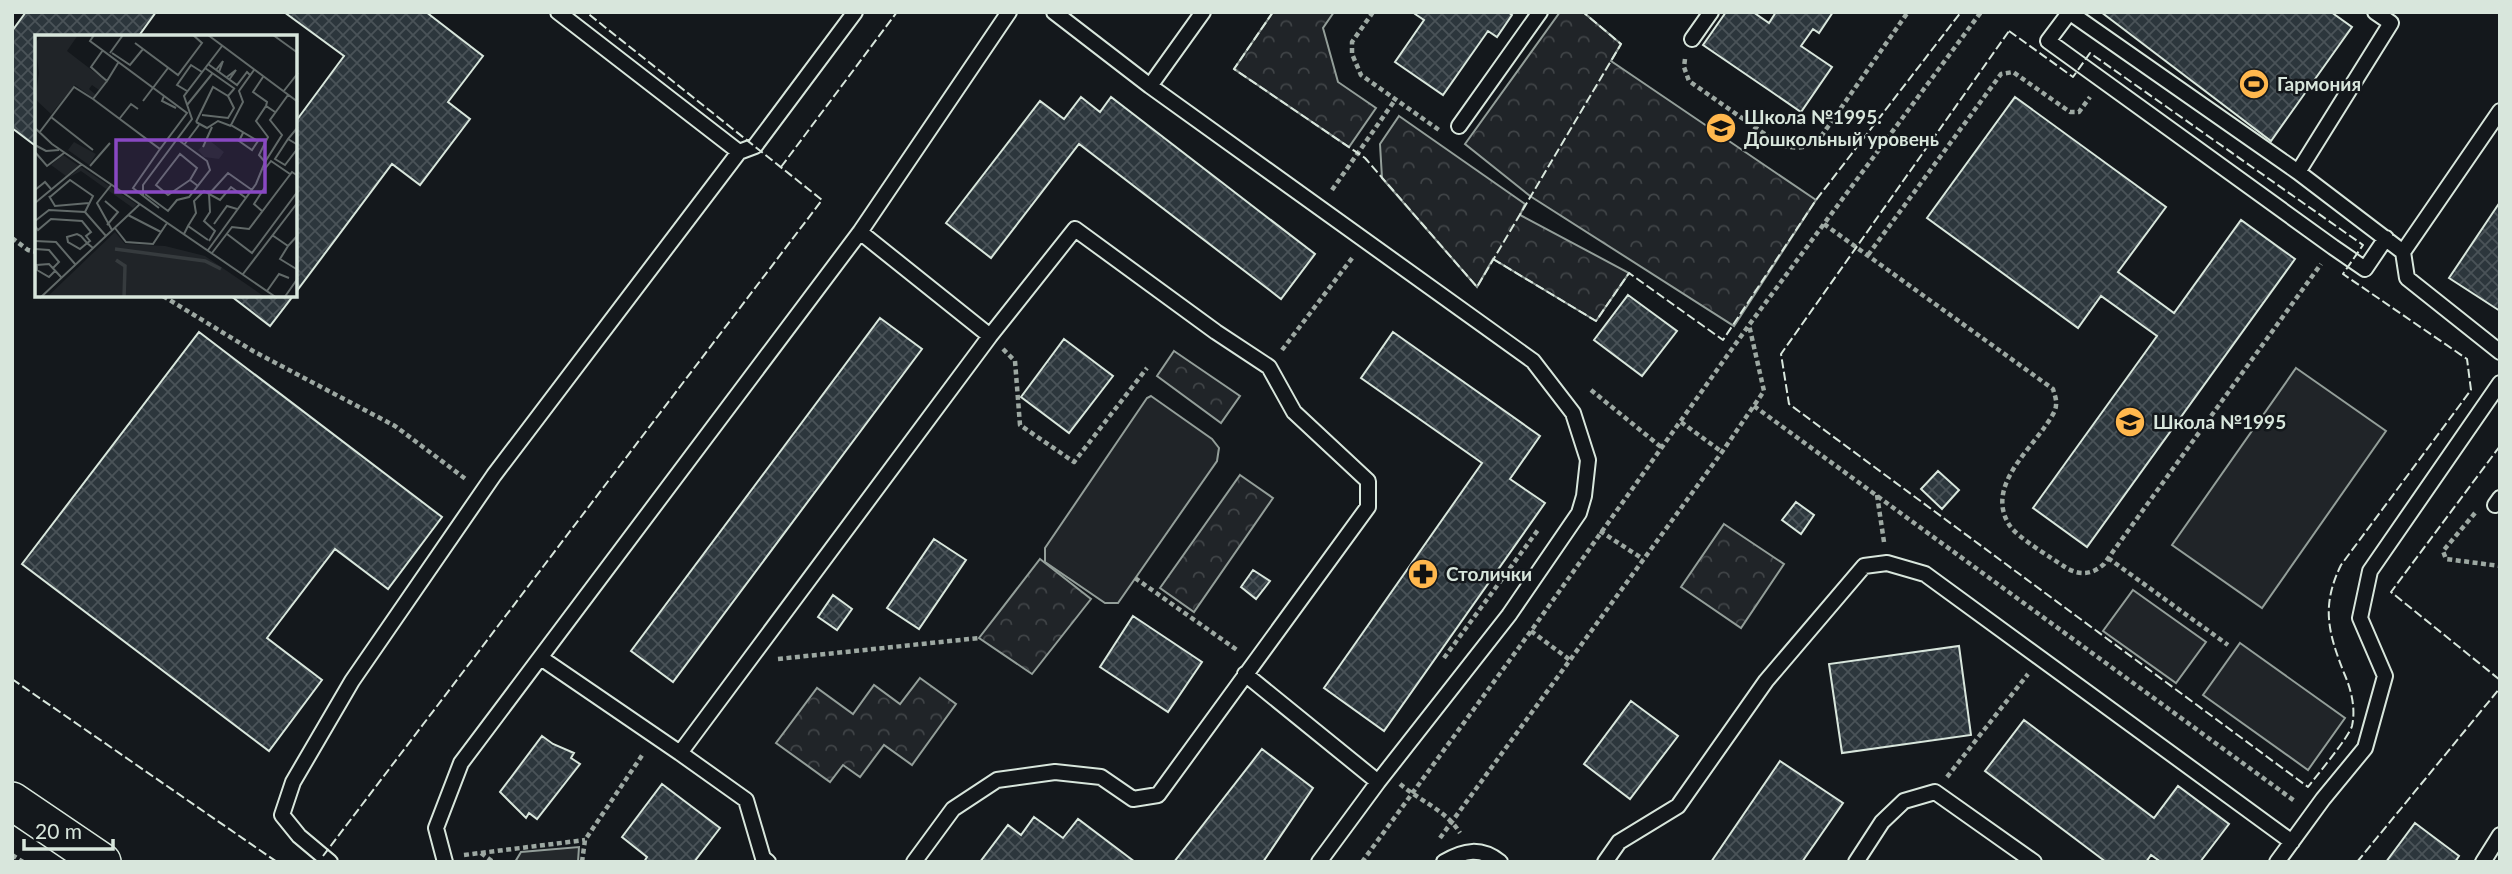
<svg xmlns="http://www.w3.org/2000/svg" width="2512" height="874" viewBox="0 0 2512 874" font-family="Lato,sans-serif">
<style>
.forest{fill:url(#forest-crowns);stroke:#939e99;stroke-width:2}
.pitch{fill:#202428;stroke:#939e99;stroke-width:2}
.parking{fill:#24282b;stroke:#939e99;stroke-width:2}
.building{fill:url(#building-cross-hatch);stroke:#d8e6dc;stroke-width:2}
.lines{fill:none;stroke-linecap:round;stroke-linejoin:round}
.service-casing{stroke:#d8e6dc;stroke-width:18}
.secondary-casing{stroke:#d8e6dc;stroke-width:40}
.path{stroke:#9da8a2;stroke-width:4.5;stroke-dasharray:5 3.5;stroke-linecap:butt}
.service{stroke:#14181c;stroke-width:14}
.secondary{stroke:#14181c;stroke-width:37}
.fence{stroke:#d8e6dc;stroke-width:2;stroke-dasharray:9 3.5;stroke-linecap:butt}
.labels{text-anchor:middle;stroke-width:5;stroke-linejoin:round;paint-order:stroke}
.poi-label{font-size:19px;font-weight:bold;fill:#d8e6dc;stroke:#14181c;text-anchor:start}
.inset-river{fill:none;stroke:#363b3e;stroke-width:3.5}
.inset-road{fill:none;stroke:#626a69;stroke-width:2}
.view{fill:#8948c3;fill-opacity:0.15;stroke:#8948c3;stroke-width:3.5}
.inset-edge{fill:none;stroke:#d8e6dc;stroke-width:3.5}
</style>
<defs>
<pattern id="forest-crowns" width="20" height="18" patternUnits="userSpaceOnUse" patternTransform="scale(1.75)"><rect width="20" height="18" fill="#202428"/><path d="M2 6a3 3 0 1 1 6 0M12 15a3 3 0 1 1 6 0" fill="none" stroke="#404447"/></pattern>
<pattern id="building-cross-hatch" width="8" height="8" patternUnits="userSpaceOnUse" patternTransform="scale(1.75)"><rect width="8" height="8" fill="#2c363c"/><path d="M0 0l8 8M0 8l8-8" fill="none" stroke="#4a5358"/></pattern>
</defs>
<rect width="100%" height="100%" fill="#14181c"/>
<path class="forest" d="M 1273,12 L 1334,12 L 1323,28 L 1338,82 L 1376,108 L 1349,147 L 1234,69 Z
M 1560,12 L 1583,12 L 1621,44 L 1611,61 L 1816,200 L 1734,326 L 1530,196 L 1465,144 Z
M 1399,116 L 1525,204 L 1520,215 L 1629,273 L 1596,321 L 1493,259 L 1477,287 L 1382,178 L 1380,144 Z
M 1174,351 L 1240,396 L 1221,423 L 1157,376 Z
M 1240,475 L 1273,498 L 1194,612 L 1160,588 Z
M 1724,524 L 1784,564 L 1741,628 L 1681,587 Z
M 1040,559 L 1091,599 L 1032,674 L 979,638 Z
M 920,678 L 956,704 L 912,765 L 884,745 L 860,777 L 843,765 L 830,782 L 776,743 L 817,688 L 853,714 L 874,685 L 900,704 Z"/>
<path class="pitch" d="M 2296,368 L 2386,431 L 2262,608 L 2172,545 Z
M 1151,396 L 1212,439 L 1219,448 L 1217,461 L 1118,603 L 1105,603 L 1045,562 L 1045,548 L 1147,398 Z
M 2133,590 L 2206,642 L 2176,683 L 2103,631 Z
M 2240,643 L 2345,718 L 2308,770 L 2203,695 Z"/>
<path class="parking" d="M 579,847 L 578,862 L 515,862 L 521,852 Z"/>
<path class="building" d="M 26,12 L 156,12 L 138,37 L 37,37 L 37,147 L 12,128 L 12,31 Z
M 284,12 L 426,12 L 483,56 L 448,102 L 470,119 L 420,185 L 392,164 L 296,292 L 296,121 L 344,56 Z
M 1416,12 L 1508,12 L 1512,15 L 1497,37 L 1488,31 L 1443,95 L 1395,62 L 1424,20 L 1415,14 Z
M 1726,12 L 1753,12 L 1769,23 L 1776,12 L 1833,12 L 1819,33 L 1813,29 L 1801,46 L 1832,67 L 1801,112 L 1703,45 Z
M 2101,12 L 2331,12 L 2352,27 L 2271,141 Z
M 1081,97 L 1100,112 L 1111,97 L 1315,254 L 1281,299 L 1079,144 L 991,258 L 946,223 L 1040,101 L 1064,119 Z
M 2015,97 L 2166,207 L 2118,272 L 2174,313 L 2241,220 L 2295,259 L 2087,547 L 2033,508 L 2157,336 L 2101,296 L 2078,328 L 1927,218 Z
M 2500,202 L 2500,311 L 2449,278 Z
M 1628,295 L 1677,331 L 1642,376 L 1594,340 Z
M 231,296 L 293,296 L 270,326 Z
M 880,318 L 922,349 L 673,682 L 631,651 Z
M 199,332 L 442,517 L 388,589 L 335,549 L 267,638 L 322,680 L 269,751 L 22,564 Z
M 1393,332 L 1540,436 L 1510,479 L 1545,503 L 1384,731 L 1324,688 L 1482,463 L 1361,378 Z
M 1064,339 L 1113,376 L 1069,433 L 1021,397 Z
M 1938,471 L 1959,490 L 1942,509 L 1921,489 Z
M 1796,502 L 1814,515 L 1801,534 L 1782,520 Z
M 934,539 L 966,560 L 919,629 L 887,608 Z
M 1253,570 L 1270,581 L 1256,599 L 1241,587 Z
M 833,595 L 852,609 L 837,630 L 818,617 Z
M 1133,616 L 1202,662 L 1168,712 L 1100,667 Z
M 1959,646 L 1971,735 L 1842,753 L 1829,664 Z
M 1631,701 L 1678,736 L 1630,799 L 1584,764 Z
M 2024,720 L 2154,818 L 2178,786 L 2229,824 L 2200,862 L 2161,862 L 2151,855 L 2146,862 L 2106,862 L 1985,771 Z
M 542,736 L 553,744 L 574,753 L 571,758 L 580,764 L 537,819 L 529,813 L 526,818 L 500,792 Z
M 1262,749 L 1313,788 L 1263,862 L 1174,862 Z
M 1780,761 L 1843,803 L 1802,862 L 1711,862 Z
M 662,784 L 720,828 L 694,862 L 644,862 L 647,857 L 622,837 Z
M 1034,817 L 1063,838 L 1078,819 L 1135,862 L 980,862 L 1008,825 L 1021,835 Z
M 2415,823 L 2459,856 L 2455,862 L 2386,862 Z"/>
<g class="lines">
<g class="service-casing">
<path id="service" d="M 558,12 L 739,152 L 755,146 L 855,12
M 1054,12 L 1150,86 L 1533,361 L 1573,413 L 1588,460 L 1584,496 L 1579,513 L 1509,615 L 1378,782 L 1319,862
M 2069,12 L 2298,172 L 2391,23 L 2375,12
M 2069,13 L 2048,41 L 2333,247 L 2365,269 L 2386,238
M 1692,39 L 1711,12
M 1150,86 L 1203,12
M 2500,111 L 2403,252 L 2407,278 L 2500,352
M 1459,126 L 1540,12
M 2298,172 L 2403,252
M 860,232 L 990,336
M 2495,505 L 2500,498
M 541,658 L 680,753
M 1245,674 L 1378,782
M 330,862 L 299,836 L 282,815 L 293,782 L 352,681 L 494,475 L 739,152
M 445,862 L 436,828 L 461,763 L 860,232 L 1009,12
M 768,862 L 763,858 L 746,800 L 680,753 L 990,336 L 1075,229 L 1216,332 L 1269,367 L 1294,412 L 1368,481 L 1368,507 L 1158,795 L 1133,799 L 1101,777 L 1055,772 L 997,780 L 953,809 L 914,862
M 1444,862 C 1464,850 1481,847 1500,862
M 1605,862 L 1619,842 L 1678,806 L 1766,681 L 1864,566 L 1887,563 L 1925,574 L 2292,842
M 1856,862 L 1882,822 L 1904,801 L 1935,792 L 2034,862
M 2277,862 L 2323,799 L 2365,748 L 2385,676 L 2360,618 L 2370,571 L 2500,383
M 2483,862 L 2500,835"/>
</g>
<g class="secondary-casing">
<path id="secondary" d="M 12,801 L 102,862"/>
</g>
<path class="path" d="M 1373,12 L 1352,42 L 1352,54 L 1361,75 L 1439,130
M 1685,59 L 1684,67 L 1689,81 L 1779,144 C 1796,150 1806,149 1820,138 L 1908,12
M 1332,190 L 1395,100
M 1824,224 L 2053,389 C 2054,393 2057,400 2056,405 C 2056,412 2048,422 2044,428 C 2024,456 1986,490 2010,526 C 2017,537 2053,559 2065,567 C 2079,576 2092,575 2104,564 L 2321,264
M 12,238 L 28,250 L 37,252
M 1868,255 L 2001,74 L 2013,72 L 2070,112 L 2079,112 L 2090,97
M 163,296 L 253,351 L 395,426 L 467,480
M 1003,349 L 1015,361 L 1020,425 L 1074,462 L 1147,368
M 1282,350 L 1353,257
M 1591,390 L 1661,447
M 1754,406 L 2296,802
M 1681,422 L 1722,452
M 1877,495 L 1884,542
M 2475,513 L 2443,551 L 2446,559 L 2500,566
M 1600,531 L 1643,559
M 2108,558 L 2228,645
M 1135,578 L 1237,650
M 1531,631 L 1570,660
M 1444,658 L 1538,530
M 778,659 L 979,638
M 1947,777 L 2028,674
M 1400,784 C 1420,801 1447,811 1460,833
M 1440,838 L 1722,452 L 1764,391 L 1749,325
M 481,853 L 493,862
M 12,855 L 23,862
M 464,855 L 585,840
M 582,862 L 585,840 L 643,754
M 1362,862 L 1531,631 L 1749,325 L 1981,12"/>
<use href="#service" class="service"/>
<use href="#secondary" class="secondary"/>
<path class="fence" d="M 1273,12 L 1234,69 L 1365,158 L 1477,287 L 1621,44 L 1583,12
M 2009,31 L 2073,77 L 2090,53 L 2363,245 L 2343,274 L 2467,359 L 2471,390 L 2341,565 C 2321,606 2328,632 2344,673 C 2351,689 2356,708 2352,726 C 2349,737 2317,775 2308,787 L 1789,404 L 1781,354 Z
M 781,167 L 897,12
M 1493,259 L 1596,321 L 1629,273 L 1723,340 L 1816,200 L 1961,12
M 2500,446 L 2391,592 L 2500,680
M 12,679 L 277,862
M 323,856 L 822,200 L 586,12
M 2357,862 L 2500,688"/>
</g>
<defs>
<g id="stadium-disc" transform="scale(1.575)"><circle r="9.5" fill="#ffb74d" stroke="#14181c"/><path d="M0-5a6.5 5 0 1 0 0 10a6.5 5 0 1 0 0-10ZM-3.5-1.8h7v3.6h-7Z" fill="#111"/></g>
<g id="school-disc" transform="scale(1.575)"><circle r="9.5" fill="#ffb74d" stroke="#14181c"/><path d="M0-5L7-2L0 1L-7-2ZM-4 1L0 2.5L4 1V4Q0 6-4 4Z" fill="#111"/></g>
<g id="pharmacy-disc" transform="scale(1.575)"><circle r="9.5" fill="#ffb74d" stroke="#14181c"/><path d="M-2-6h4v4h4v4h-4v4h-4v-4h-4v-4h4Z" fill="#111"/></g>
</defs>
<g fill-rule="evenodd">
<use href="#stadium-disc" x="2254" y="84"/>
<use href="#school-disc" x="1721" y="128"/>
<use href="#school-disc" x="2130" y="422"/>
<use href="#pharmacy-disc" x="1423" y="574"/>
</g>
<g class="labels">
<g class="poi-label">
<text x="2277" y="91">Гармония</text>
<text x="1744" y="124">Школа №1995.<tspan x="1744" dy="22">Дошкольный уровень</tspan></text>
<text x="2153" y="429">Школа №1995</text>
<text x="1446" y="581">Столички</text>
</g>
</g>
<g transform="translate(35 35)">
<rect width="262" height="262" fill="#14181c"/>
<path d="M 39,107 L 61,119 L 54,130 L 33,115 ZM 46,132 L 101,169 L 101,170 L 98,173 L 46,136 L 34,142 Z" fill="#202428"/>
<path d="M 7,0 L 43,0 L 32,16 L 71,46 L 64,55 L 57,50 L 54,54 L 61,60 L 58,63 L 40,50 L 16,79 L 0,64 L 4,38 L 0,8 ZM 174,105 L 189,117 L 184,124 L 169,122 L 163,115 ZM 28,120 L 44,131 L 31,141 L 16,130 ZM 80,197 L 90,209 L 130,211 L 170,221 L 230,262 L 11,263 Z" fill="#202428"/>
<path class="inset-river" d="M 80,214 L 170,226 L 186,234M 81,225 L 90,231 L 89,263"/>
<path class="inset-road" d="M 173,0 L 263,67M 238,0 L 263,18M 100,8 L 143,40 L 167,8 L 158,0M 68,15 L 56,32 L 66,41 L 72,46 L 83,28M 75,18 L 88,0M 77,18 L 95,30 L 108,14M 173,29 L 202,50 L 212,37 L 215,40M 170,33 L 200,54M 181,35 L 188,26 L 184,37M 192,42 L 201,35 L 194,45M 228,42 L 218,57 L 232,67 L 231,71M 152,56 L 142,50 L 156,30 L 167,37M 248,57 L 263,38M 129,61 L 127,66 L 141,73M 58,64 L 125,114 L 152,78 L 55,6 L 59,0M 108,66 L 133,33M 152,70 L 177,39M 240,77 L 231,71 L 221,86 L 233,102 L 224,120 L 230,127 L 247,100 L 235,85 L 253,60M 167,80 L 193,83 L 199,73 L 193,61M 16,82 L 58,115M 85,83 L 96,69 L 103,74M 161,87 L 178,52 L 193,61 L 199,54M 161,87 L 172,93 L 183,86 L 196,91M 263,92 L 253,104 L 263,110M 0,93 L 17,109 L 242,263M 4,98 L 39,52 L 58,64 L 72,46M 208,98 L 204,106 L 217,115 L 223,106 L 196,90 L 208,67 L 204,56 L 219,35M 253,104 L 240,124 L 250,130 L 263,113M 0,110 L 11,116 L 24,115M 149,110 L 164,90M 168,112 L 177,92M 0,117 L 12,131 L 29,118M 55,131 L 75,108M 229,135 L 236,126 L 255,139M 155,145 L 133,160 L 121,150 L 145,119 L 162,133 L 155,145 L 163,151M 77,149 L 62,168 L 77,195M 0,155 L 10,147 L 16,154M 110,159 L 133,176 L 142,165 L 154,162 L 175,135 L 172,126 L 142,104M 14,161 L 20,171 L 54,168M 108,161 L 108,150 L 157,84 L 149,61 L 187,11M 15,162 L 35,145 L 58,161 L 50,177M 211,163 L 196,152 L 185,165 L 174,159 L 193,138 L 217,155M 70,166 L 83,177 L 72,190M 0,168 L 47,129M 124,173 L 98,153 L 125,114M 227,176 L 219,169 L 230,152 L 230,138M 93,180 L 126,197M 0,186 L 14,175 L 50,177 L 71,201M 179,189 L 192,171 L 202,174M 0,191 L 3,195 L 16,184 L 47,186 L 56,197 L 51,201 L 55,206 L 52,208 L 51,209 L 45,214 L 33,207 L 32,202 L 42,199 L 46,201 L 52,208 L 58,213M 153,191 L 161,178 L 159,166 L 169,156 L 174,159 L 175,177 L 169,186 L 180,196 L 174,206M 80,193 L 91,207 L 118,209 L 132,188M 149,199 L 153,191 L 173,205M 192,199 L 217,218 L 263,156M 237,200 L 253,211 L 263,200M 0,206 L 21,207 L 40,229M 253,211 L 245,224 L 263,235M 0,214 L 14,215 L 24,227 L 18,233M 173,215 L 221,149 L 230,127M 177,218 L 197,192 L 214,194 L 257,137 L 263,141M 20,236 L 14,242 L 2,235 L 2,230 L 14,229 L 26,242M 208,239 L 263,167M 232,256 L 244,239 L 254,243M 5,263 L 105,169M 249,263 L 263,243"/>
<path class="view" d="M 81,105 L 230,105 L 230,157 L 81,157 Z"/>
<rect width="262" height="262" class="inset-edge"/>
</g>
<rect width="2512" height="874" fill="none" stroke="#d8e6dc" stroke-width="28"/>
<path d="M24 839v10h89v-10" fill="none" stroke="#d8e6dc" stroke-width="3.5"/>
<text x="35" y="839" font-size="21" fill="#d8e6dc" stroke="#14181c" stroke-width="5" paint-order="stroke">20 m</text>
</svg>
